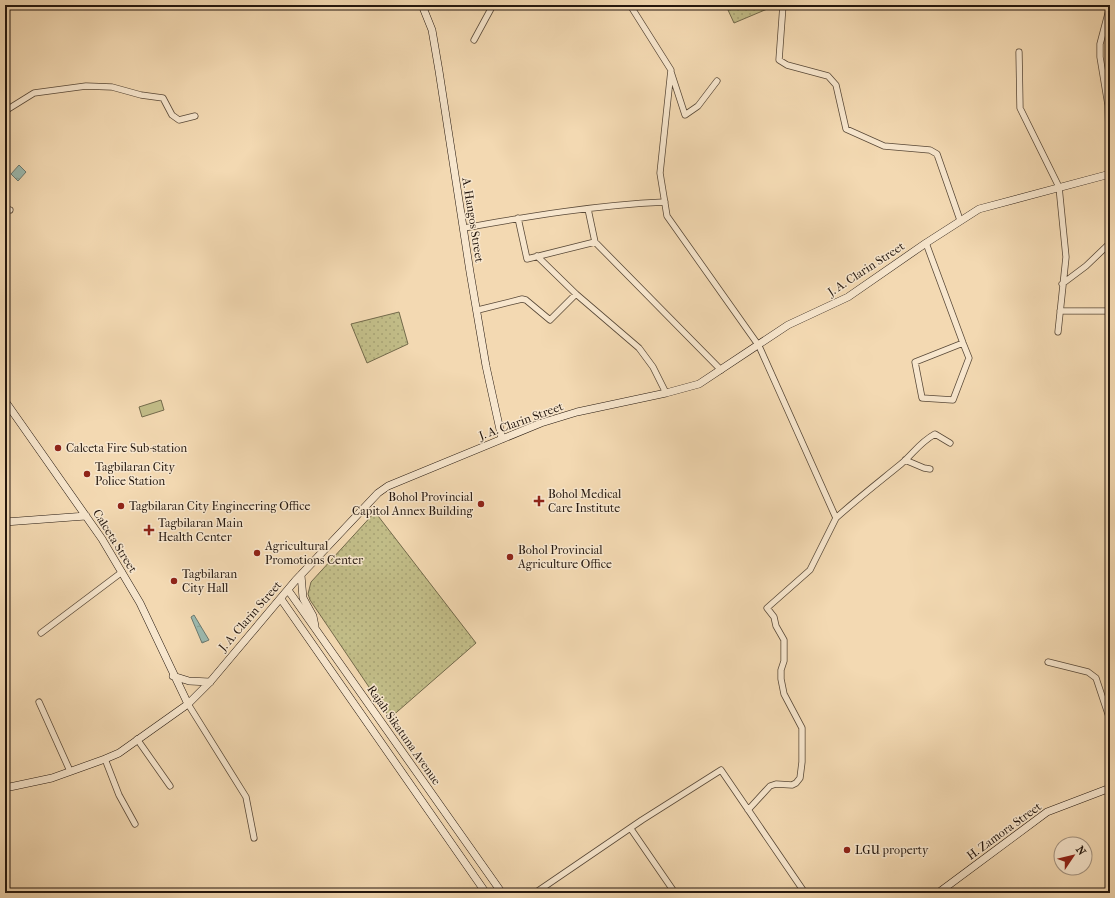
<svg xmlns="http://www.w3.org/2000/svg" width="1115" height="898" viewBox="0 0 1115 898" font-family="'IM FELL French Canon',serif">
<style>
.grass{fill:url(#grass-dots);stroke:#736a4b}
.pitch{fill:#c2bd88;stroke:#736a4b}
.water{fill:url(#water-ripples);stroke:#6b796f}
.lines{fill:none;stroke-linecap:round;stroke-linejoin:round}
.street-casing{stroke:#584837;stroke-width:7}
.secondary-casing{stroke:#24170e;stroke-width:8}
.street{stroke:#f7e6cd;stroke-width:5.5}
.secondary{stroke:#f7e6cd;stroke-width:7}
.poi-dot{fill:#8f2418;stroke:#f7e6cd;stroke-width:1.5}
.labels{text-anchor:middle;stroke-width:3;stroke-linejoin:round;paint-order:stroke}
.street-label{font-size:12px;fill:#24170e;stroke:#f7e6cd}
.poi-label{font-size:12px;fill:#24170e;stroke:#f7e6cd;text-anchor:start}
</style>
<defs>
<pattern id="grass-dots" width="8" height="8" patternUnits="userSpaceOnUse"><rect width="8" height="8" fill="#c2bd88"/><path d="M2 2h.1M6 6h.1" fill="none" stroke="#a7a274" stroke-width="1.8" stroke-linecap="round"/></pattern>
<pattern id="water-ripples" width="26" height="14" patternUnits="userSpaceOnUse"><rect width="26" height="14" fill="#9bbab0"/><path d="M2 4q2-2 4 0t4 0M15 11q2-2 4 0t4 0" fill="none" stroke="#859f96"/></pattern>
</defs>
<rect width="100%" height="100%" fill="#f3d9b2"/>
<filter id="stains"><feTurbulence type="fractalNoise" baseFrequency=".005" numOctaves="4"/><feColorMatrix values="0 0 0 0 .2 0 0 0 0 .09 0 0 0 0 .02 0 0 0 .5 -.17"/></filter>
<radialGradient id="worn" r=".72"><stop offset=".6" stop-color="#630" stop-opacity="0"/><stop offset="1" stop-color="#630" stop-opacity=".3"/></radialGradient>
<path class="grass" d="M 738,5 L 770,5 L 772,7 L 734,23 L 728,10 Z
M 399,312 L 408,344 L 367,363 L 351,324 Z
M 375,512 L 476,643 L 390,718 L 310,600 L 308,594 L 311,582 Z"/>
<path class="pitch" d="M 161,400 L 164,410 L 142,417 L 139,407 Z"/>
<path class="water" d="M 19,165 L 26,172 L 18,181 L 11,174 Z
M 194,615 L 209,640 L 202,643 L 191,617 Z"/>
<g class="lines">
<g class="street-casing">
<path id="street" d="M 630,5 L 671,70 L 660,173 L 667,216 L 759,346 L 836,518 L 810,570 L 767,608 L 774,617 L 776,626 L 784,640 L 784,661 L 781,670 L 781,679 L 784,694 L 802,728 L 802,762 L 800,778 L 796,783 L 792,785 L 776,784 L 770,786 L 748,810
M 783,5 L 779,60 L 787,65 L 828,76 L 836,85 L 846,129 L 884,146 L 930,150 L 937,154 L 960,220
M 825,5 L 828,5
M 474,40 L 493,5
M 1019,52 L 1020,108 L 1059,187 L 1066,257 L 1058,332
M 671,72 L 685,115 L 698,106 L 717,81
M 5,111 L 34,93 L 86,86 L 112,87 L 141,95 L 163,98 L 172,115 L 179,120 L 195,116
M 1110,174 L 1108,105 L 1100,57 L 1100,44 L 1110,6
M 5,209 L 10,210
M 588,209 L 595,242 L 721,370
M 518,218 L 527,259 L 595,242
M 464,228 C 530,216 597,205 665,202
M 926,243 L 963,343 L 969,358 L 953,400 L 922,398 L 915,362 L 963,343
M 537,256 L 576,294
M 1062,284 L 1086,266 L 1110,243
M 478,310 L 522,299 L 526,300 L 550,320 L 576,294 L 639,348 L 653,367 L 666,393
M 1060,311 L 1110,311
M 905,460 L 924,468 L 930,469
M 836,518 C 857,499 879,482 901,464 C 914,453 919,443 935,434 L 950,443
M 41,633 L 122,572
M 1048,662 L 1088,672 L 1096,678 L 1110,720
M 39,702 L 70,771
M 188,704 L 246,797 L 254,838
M 137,739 L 170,786
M 105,759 L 119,795 L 135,824
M 631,829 L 675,893
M 535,893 L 642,820 L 721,770 L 805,893"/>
</g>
<g class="secondary-casing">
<path id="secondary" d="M 422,5 L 432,30 L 439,71 L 470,272 L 486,366 L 502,439
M 5,401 L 102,539 L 140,603 L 188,704
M 5,522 L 86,516
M 301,575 L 303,598 L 313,616 L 315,626
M 288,590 L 502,893
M 281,599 L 486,893
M 173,676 L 189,681 L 210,682
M 5,788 L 52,778 L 105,759 L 119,753 L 188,704 L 210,682 L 295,581 L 378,493 L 388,486 L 541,423 L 577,412 L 666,393 L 699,384 L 788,325 L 848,297 L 926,243 L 979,209 L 1110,174
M 938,893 L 1047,812 L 1110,788"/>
</g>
<use href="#street" class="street"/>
<use href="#secondary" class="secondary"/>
</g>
<g class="poi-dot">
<circle cx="58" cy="448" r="4"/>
<circle cx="87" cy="474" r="4"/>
<path d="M537 495h4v4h4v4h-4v4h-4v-4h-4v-4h4z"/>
<circle cx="481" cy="504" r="4"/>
<circle cx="121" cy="506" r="4"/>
<path d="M147 524h4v4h4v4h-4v4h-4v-4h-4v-4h4z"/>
<circle cx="257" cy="553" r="4"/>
<circle cx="510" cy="557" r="4"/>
<circle cx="174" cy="581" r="4"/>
<circle cx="847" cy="850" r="4"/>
</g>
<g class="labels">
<g class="street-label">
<text transform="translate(473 220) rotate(81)" y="4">A. Hangos Street</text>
<text transform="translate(866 269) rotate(-33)" y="4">J. A. Clarin Street</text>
<text transform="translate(521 421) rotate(-20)" y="4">J. A. Clarin Street</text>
<text transform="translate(115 541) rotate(58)" y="4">Calceta Street</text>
<text transform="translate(250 616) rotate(-49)" y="4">J. A. Clarin Street</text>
<text transform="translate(404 735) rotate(55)" y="4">Rajah Sikatuna Avenue</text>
<text transform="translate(1004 831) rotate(-36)" y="4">H. Zamora Street</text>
</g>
<g class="poi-label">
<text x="66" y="452">Calceta Fire Sub-station</text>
<text x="95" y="471">Tagbilaran City<tspan x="95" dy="14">Police Station</tspan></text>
<text x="548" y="498">Bohol Medical<tspan x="548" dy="14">Care Institute</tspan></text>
<text x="473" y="501" text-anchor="end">Bohol Provincial<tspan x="473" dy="14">Capitol Annex Building</tspan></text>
<text x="129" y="510">Tagbilaran City Engineering Office</text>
<text x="158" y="527">Tagbilaran Main<tspan x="158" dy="14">Health Center</tspan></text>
<text x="265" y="550">Agricultural<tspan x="265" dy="14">Promotions Center</tspan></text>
<text x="518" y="554">Bohol Provincial<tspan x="518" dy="14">Agriculture Office</tspan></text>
<text x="182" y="578">Tagbilaran<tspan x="182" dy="14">City Hall</tspan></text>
<text x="855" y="854">LGU property</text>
</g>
</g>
<rect width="1115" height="898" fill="none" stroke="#f3d9b2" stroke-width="20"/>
<rect x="6" y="6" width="1103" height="886" fill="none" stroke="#24170e" stroke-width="2"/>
<rect x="10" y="10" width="1095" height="878" fill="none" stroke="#24170e"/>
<g transform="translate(1073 856) rotate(55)"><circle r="19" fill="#f7e6cd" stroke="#a39381"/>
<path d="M0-3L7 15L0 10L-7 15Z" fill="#8f2418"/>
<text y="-6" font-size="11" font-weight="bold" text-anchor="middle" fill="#24170e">N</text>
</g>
<rect width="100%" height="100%" filter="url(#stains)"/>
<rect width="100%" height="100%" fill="url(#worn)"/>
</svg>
